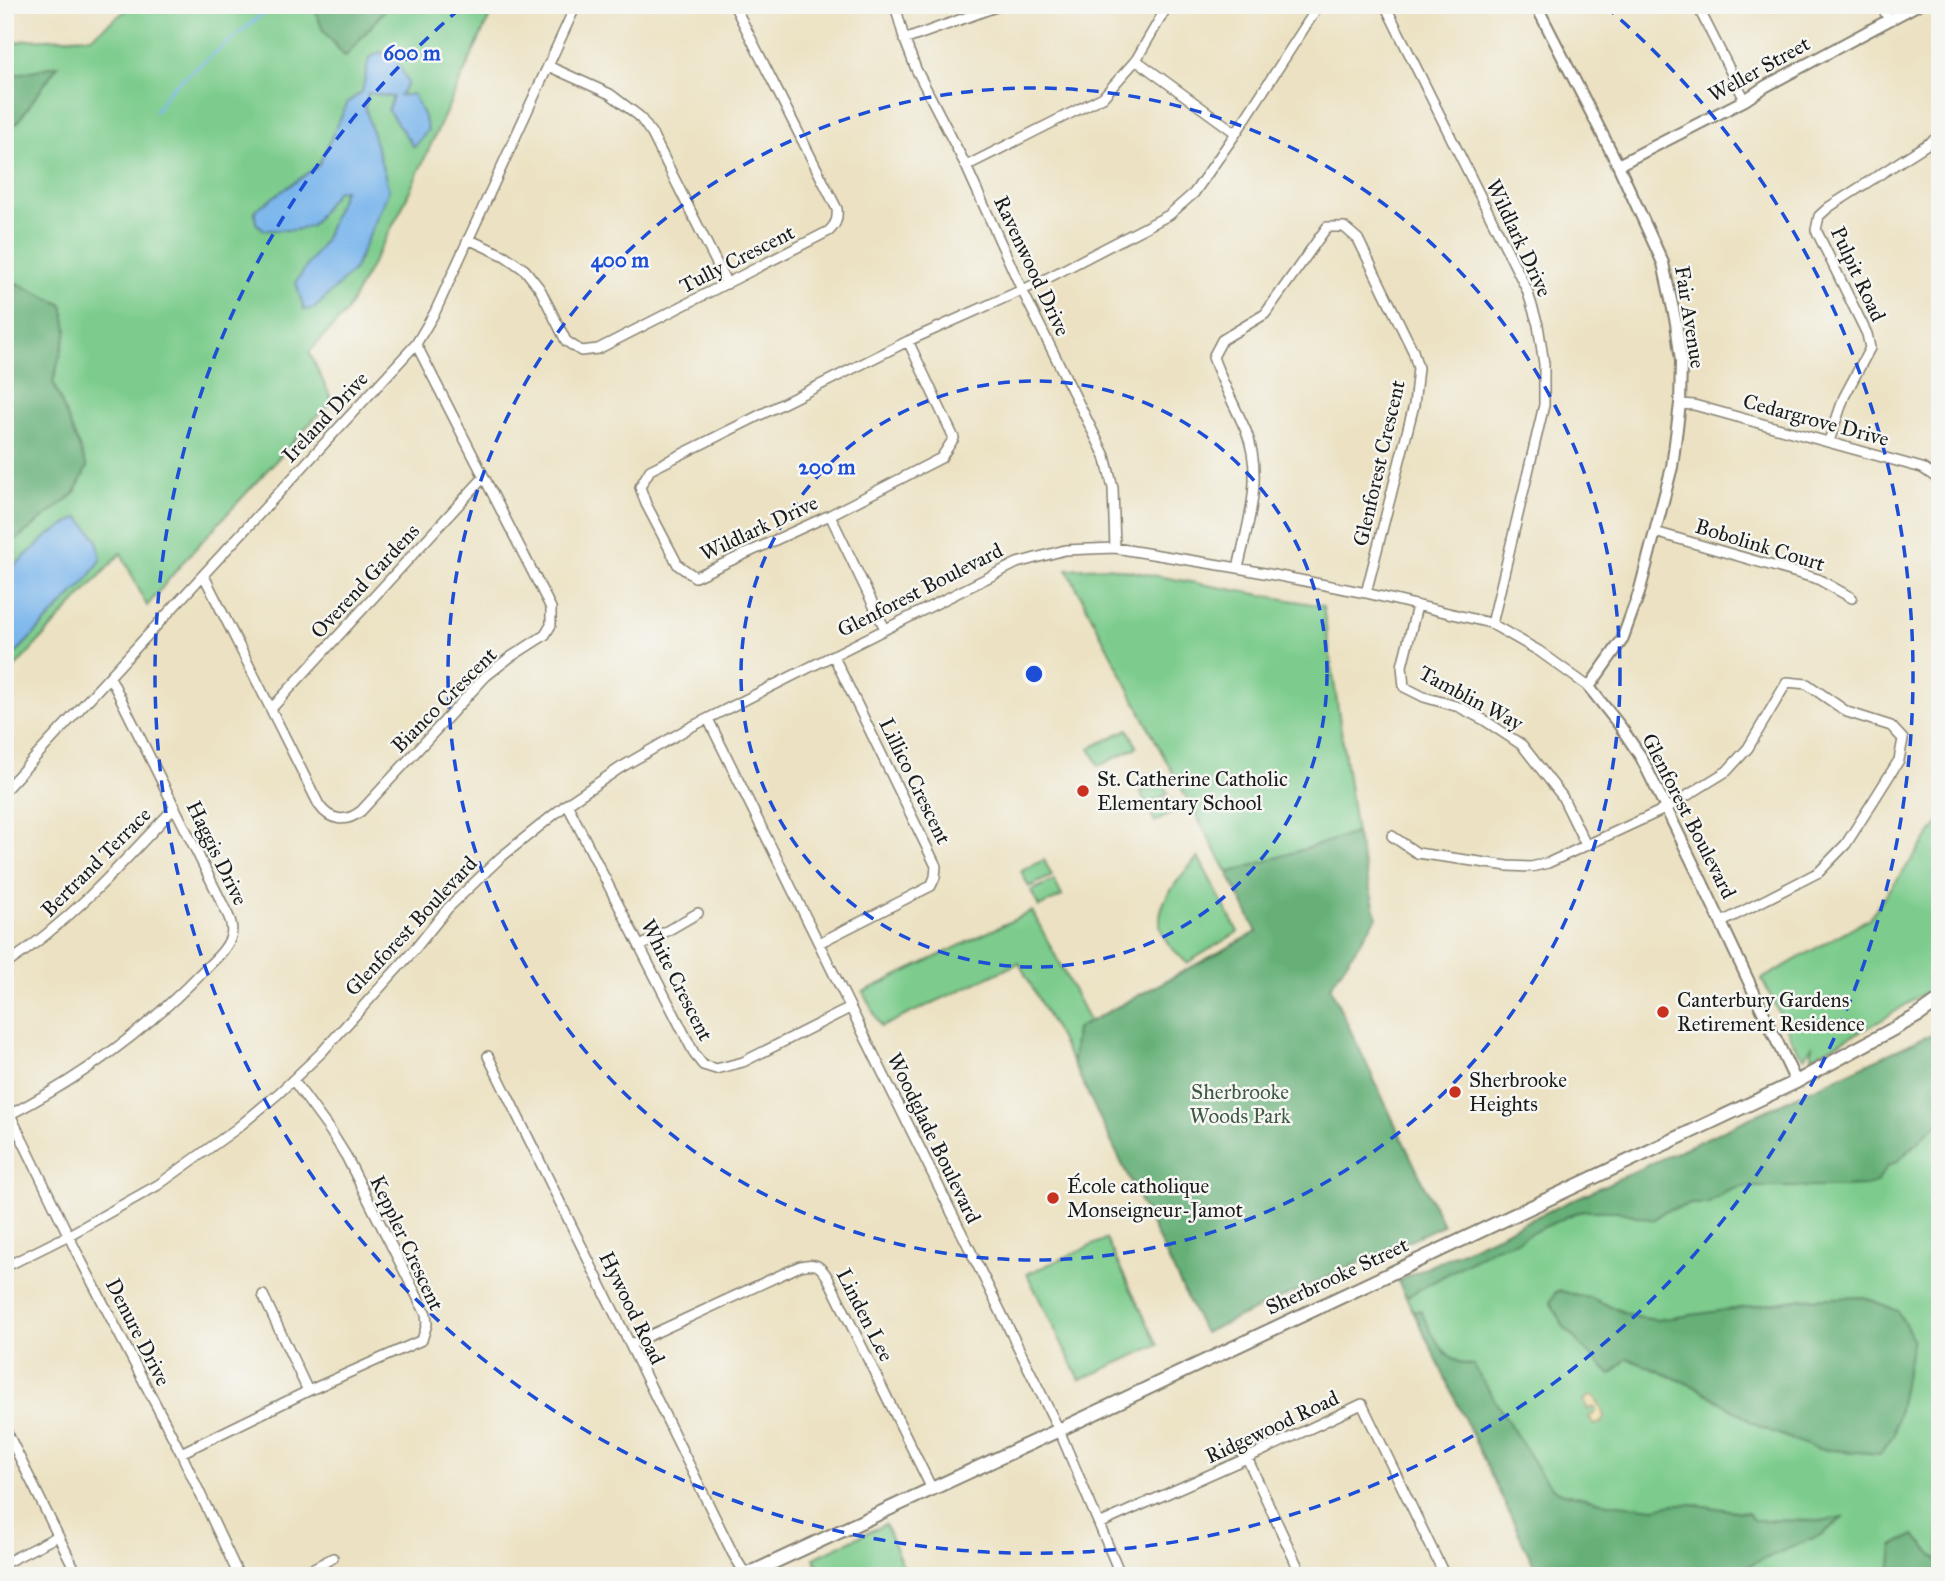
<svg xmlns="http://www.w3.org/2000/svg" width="1945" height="1581" viewBox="0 0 1945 1581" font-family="'IM FELL Great Primer',serif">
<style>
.green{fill:#7dcc8d;stroke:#4c7454;stroke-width:2}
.forest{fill:#66b078;stroke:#41664a;stroke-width:2}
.sand{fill:#eeda9e;stroke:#857b5d;stroke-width:2}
.water{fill:#7ab6ec;stroke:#4b6984;stroke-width:2}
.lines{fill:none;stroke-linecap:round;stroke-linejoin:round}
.stream{stroke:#7ab6ec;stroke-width:2.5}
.minor-casing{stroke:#847f70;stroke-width:12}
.tertiary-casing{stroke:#847f70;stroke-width:14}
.secondary-casing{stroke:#847f70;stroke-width:16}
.minor{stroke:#fff;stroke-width:9}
.tertiary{stroke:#fff;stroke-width:10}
.secondary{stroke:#fff;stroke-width:12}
.ring{fill:none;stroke:#1d4ed8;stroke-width:3.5;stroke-dasharray:12 9}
.poi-dot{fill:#c8321e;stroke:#f6f6f2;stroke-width:2.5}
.labels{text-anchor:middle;stroke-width:5;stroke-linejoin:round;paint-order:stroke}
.street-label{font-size:21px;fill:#1c1c1c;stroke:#f6f6f2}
.poi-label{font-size:21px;fill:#1c1c1c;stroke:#f6f6f2;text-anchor:start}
.park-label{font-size:21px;fill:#3e5a44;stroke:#f6f6f2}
.centre{fill:#1d4ed8;stroke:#f6f6f2;stroke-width:3.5}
.ring-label{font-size:21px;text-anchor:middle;font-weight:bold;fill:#1d4ed8;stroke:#f6f6f2;stroke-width:5;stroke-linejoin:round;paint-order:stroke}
</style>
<rect width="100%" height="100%" fill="#f6f6f2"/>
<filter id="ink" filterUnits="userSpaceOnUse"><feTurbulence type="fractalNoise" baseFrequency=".0143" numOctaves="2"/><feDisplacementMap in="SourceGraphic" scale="14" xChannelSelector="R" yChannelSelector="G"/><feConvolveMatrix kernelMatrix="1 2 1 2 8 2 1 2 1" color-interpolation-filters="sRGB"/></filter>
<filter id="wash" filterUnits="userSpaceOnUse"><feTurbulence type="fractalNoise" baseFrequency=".00686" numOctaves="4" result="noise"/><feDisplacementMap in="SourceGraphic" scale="28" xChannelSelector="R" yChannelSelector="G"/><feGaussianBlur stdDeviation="1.57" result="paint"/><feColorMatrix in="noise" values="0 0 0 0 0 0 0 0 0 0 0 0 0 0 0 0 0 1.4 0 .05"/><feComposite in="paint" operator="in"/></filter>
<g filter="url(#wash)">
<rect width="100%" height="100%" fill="#ece2c3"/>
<path class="green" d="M 133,5 L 313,5 L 323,30 L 345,56 L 389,5 L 495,5 L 400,212 L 345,314 L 309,352 L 333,402 L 316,417 L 183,562 L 147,606 L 121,553 L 5,678 L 5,548 L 74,494 L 87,467 L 53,382 L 67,330 L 5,288 L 5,129 L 17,123 L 57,66 L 5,77 L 5,46 L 25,40 L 91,37 Z
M 1108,567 L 1323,606 L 1356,833 L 1228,873 L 1161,751 L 1067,569 Z
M 1128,729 L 1137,747 L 1099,766 L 1090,748 Z
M 1162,781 L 1168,794 L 1147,805 L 1140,792 Z
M 1170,798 L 1176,811 L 1155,822 L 1148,808 Z
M 1940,821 L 1940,983 L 1880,1021 L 1812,1057 L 1812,1046 L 1805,1057 L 1797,1050 L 1762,979 L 1869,918 Z
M 1198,857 L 1238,932 L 1187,963 C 1181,957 1173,950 1168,943 C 1144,912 1179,879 1198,857 Z
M 1044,860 L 1052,876 L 1029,887 L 1021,871 Z
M 1054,880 L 1062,896 L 1039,907 L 1031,891 Z
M 1032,911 L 1090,1022 L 1076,1030 L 1073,1063 L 1019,963 L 881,1027 L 863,992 Z
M 1940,1030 L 1940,1576 L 1539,1576 L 1441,1367 L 1398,1281 Z
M 1106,1239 L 1158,1345 L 1080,1380 L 1027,1274 Z
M 885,1524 L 907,1576 L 822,1576 L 814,1558 Z"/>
<path class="forest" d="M 313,5 L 389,5 L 345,57 L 323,30 Z
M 58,65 L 17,123 L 5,129 L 5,77 Z
M 10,280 L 63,305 L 67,330 L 53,382 L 87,467 L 74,494 L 5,548 L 5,288 Z
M 1356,833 L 1377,917 L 1330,987 L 1443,1225 L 1204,1333 L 1073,1063 L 1076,1029 L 1257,932 L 1228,873 Z
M 1940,1030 L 1940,1123 L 1930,1130 L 1898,1161 L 1888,1166 L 1876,1183 L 1866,1186 L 1841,1187 L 1741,1187 L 1728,1191 L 1707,1204 L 1691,1204 L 1673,1209 L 1663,1212 L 1653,1220 L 1616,1211 L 1584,1211 L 1575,1213 L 1527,1235 L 1520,1240 L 1492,1249 L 1406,1297 L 1398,1281 Z
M 1560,1291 L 1591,1298 L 1635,1317 L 1657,1320 L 1802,1299 L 1864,1297 L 1898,1311 L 1913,1339 L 1894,1434 L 1880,1454 L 1817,1449 L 1760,1427 L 1696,1387 L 1627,1358 L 1611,1375 L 1587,1352 L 1564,1327 L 1550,1302 L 1555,1293 Z
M 1420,1310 C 1432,1332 1443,1364 1473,1365 L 1542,1476 L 1551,1486 L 1561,1492 L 1601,1502 L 1654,1508 L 1674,1504 L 1692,1504 L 1748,1513 L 1753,1520 L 1820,1521 L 1844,1517 L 1821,1535 L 1745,1567 L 1737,1576 L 1539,1576 L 1414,1312 Z
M 1914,1535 L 1940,1562 L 1940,1576 L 1890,1576 L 1893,1546 Z"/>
<path class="sand" d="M 1591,1396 L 1594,1396 L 1602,1410 L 1604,1417 L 1601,1423 L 1594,1425 L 1589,1417 L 1595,1413 L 1596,1409 L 1592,1407 L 1588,1410 L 1584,1400 Z"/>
<path class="water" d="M 380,52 L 396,57 L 408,83 L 399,96 L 413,94 L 424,117 L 428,130 L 414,147 L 388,110 L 393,97 L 368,93 L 365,107 L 389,190 L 354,270 L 315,308 L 304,310 L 296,282 L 324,241 L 344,190 L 336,192 L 311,226 L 295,230 L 264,230 L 256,223 L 255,210 L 318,166 L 348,102 L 362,92 L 369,58 Z
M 79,517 L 97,539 L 101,560 L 86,581 L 5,664 L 5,574 L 49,535 Z"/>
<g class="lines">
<path class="stream" d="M 155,112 L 169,90 L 274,5"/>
</g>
</g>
<g filter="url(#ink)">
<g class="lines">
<g class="minor-casing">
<path id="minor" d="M 895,5 L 904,38 L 916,69 L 966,166 L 1022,290 L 1105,456 L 1113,488 L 1115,548
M 1385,5 L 1527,290 L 1538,325 L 1544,364 L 1544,405 L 1492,624
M 1697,5 L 1745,100
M 1881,5 L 1889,20
M 904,40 L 1001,5
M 1136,60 L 1236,133
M 548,66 L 610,94 L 639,116 L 652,134 L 727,284
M 966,166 L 1103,97 L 1136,60 L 1168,5
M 468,239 L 505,256 L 525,270 L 540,289 L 566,341 L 581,351 L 598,349 L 829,231 C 836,224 838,219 837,209 L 734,5
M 908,341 L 954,438 L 941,458 L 830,515 L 695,577 L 678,565 L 646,504 L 640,487 L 650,470 L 908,341 L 1040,282 L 1169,215 L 1194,193 L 1236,133 L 1319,5
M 1680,404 L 1694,405 L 1922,468 L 1940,480
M 1829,441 L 1844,397 L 1870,348 L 1867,334 L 1816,230 L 1819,216 L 1829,207 L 1940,136
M 830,515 L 885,629
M 1655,532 L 1818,579 L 1852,598
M 1238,568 C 1248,524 1264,476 1246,431 C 1235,406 1222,383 1213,357 L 1222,340 L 1265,314 L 1327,227 L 1344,227 L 1358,239 L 1413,351 L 1418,368 L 1414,405 L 1366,593
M 204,576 L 319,805 C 330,821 346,823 361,811 L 486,676 L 509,658 L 545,635 L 551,625 L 551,608 L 416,344
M 1417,606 L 1402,666 L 1404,687 L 1424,697 L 1459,707 L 1484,720 L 1522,745 L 1562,796 L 1586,845
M 271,709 L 484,477
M 708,719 L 1059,1430 L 1121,1576
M 5,790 L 416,344 L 435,312 L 576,5
M 567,804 L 695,1055 L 703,1065 L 716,1069 L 743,1062 L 850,1008
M 1392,836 L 1417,853 L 1508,866 L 1531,867 L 1548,863 L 1667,808 L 1727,771 L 1748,748 L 1787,682 L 1807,684 L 1847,712 L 1891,726 L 1903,739 L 1899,760 L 1872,803 L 1846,844 L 1819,872 L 1722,922
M 819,943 L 931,886 L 935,877 L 936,866 L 833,655
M 641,946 L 698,913
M 5,965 C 72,920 120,866 175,807
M 488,1056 L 733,1554 L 746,1575
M 5,1104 L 75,1249 L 181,1453 L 239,1576
M 5,1117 C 78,1080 144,1032 201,973 C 211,963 227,950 231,936 C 233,928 231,921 228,915 L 110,677
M 5,1267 L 69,1235 L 158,1185 L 236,1129 L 279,1093 L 321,1053 L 415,949 L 448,908 L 500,858 L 567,804 L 620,768 L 687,729 L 1017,563 L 1065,550 L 1115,548 L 1238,568 L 1366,593 L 1490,623 L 1539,651 L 1589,687
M 263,1295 L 308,1391
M 631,1344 L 800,1266 C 816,1262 820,1265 828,1278 L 932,1489
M 5,1428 L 78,1576
M 181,1453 L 308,1391 L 422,1340 L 427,1324 L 426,1314 L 346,1156 L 331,1132 L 293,1080
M 1247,1458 L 1302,1576
M 1099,1524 L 1247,1458 L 1362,1404 L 1445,1576
M 5,1563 L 58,1536
M 298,1576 L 333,1558"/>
</g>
<g class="tertiary-casing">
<path id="tertiary" d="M 1536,5 L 1618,165 L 1663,263 L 1676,323 L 1681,361 L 1680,404 L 1672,467 L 1639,593 L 1622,640 L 1589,687 L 1620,726 L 1641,757 L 1702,882 L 1796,1082
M 1618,165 L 1745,100 L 1766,86 L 1917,5"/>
</g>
<g class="secondary-casing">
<path id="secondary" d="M 744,1576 L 1059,1430 L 1796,1082 L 1919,1015 L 1940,1000"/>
</g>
<use href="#minor" class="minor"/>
<use href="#tertiary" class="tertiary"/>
<use href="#secondary" class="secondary"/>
</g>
</g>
<g class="ring">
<circle cx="1034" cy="674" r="293"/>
<circle cx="1034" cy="674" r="586"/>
<path d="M1605 6A879 879 0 1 1 463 6"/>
</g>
<g class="poi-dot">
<circle cx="1083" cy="791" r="7"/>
<circle cx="1663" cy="1012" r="7"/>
<circle cx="1455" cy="1092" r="7"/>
<circle cx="1053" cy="1198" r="7"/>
</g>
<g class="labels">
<g class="street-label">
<text transform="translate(1759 69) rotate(-29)" y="7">Weller Street</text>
<text transform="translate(1519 238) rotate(65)" y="7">Wildlark Drive</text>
<text transform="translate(737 259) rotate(-27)" y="7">Tully Crescent</text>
<text transform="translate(1032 266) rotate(65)" y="7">Ravenwood Drive</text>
<text transform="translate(1858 274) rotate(65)" y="7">Pulpit Road</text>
<text transform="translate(1690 317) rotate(81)" y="7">Fair Avenue</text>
<text transform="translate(325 417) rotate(-47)" y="7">Ireland Drive</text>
<text transform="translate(1816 420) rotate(15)" y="7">Cedargrove Drive</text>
<text transform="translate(1379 463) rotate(-77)" y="7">Glenforest Crescent</text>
<text transform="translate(759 528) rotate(-25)" y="7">Wildlark Drive</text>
<text transform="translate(1760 545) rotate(17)" y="7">Bobolink Court</text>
<text transform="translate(365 581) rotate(-47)" y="7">Overend Gardens</text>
<text transform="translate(920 590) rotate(-27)" y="7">Glenforest Boulevard</text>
<text transform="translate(1471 698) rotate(28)" y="7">Tamblin Way</text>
<text transform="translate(444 700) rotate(-45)" y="7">Bianco Crescent</text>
<text transform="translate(915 781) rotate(64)" y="7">Lillico Crescent</text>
<text transform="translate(1689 816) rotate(63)" y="7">Glenforest Boulevard</text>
<text transform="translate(217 853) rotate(64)" y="7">Haggis Drive</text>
<text transform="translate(96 862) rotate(-45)" y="7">Bertrand Terrace</text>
<text transform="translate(411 926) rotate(-47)" y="7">Glenforest Boulevard</text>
<text transform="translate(677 980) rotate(63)" y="7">White Crescent</text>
<text transform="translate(934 1138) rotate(64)" y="7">Woodglade Boulevard</text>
<text transform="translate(407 1243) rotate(65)" y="7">Keppler Crescent</text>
<text transform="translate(1337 1276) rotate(-25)" y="7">Sherbrooke Street</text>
<text transform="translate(632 1308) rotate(64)" y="7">Hywood Road</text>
<text transform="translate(865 1315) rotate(63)" y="7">Linden Lee</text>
<text transform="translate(138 1332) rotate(63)" y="7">Denure Drive</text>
<text transform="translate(1272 1427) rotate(-25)" y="7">Ridgewood Road</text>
</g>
<g class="poi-label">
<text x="1097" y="786">St. Catherine Catholic<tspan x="1097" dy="24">Elementary School</tspan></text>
<text x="1677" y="1007">Canterbury Gardens<tspan x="1677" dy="24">Retirement Residence</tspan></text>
<text x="1469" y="1087">Sherbrooke<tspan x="1469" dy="24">Heights</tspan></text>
<text x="1067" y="1193">École catholique<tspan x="1067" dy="24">Monseigneur-Jamot</tspan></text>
</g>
<g class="park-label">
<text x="1240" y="1099">Sherbrooke<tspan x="1240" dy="24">Woods Park</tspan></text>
</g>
</g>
<circle cx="1034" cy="674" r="10" class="centre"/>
<g class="ring-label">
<text x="412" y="60">600 m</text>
<text x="620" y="267">400 m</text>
<text x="827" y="474">200 m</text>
</g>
<rect width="1945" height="1581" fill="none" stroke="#f6f6f2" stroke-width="28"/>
</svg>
